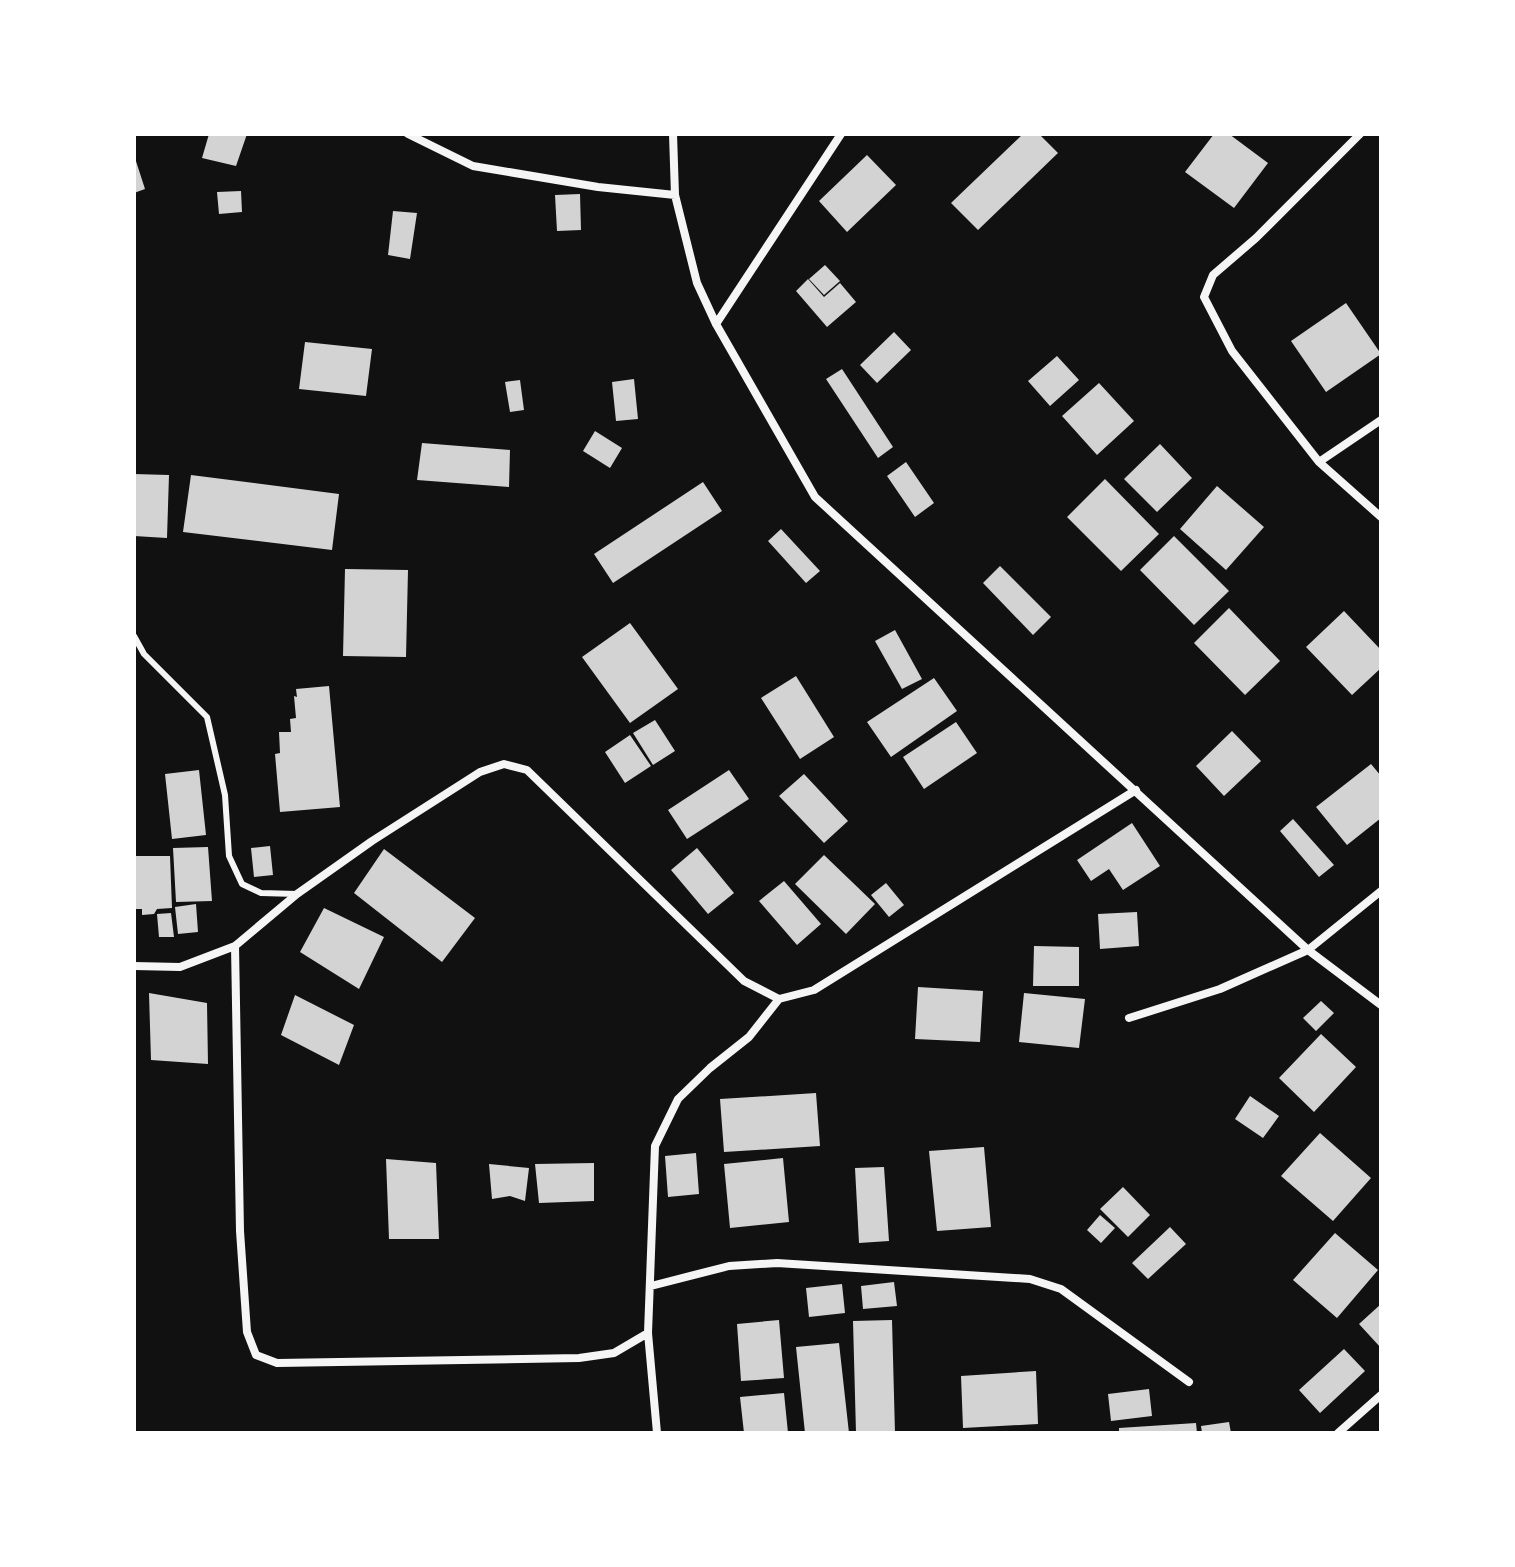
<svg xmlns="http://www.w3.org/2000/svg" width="1515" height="1567" viewBox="0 0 1515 1567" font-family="Ubuntu,sans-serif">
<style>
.building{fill:#d3d3d3}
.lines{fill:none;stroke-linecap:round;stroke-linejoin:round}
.service{stroke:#f5f5f5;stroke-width:6}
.minor{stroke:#f5f5f5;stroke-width:8}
</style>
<rect width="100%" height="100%" fill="#111"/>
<path class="building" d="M 209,134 L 247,134 L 236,166 L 202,158 Z
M 1023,134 L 1039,134 L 1058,153 L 978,230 L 951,203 Z
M 1214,134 L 1229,134 L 1268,163 L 1234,208 L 1185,172 Z
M 134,155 L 145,189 L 134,193 Z
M 867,155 L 896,185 L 847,232 L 819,201 Z
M 241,191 L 242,212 L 219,214 L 217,192 Z
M 580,194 L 581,230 L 557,231 L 555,195 Z
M 393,211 L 417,213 L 410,259 L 388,255 Z
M 825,265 L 840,281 L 824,295 L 809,279 Z
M 808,279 L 824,297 L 840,283 L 856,302 L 827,327 L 796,291 Z
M 1346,303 L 1381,354 L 1326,392 L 1291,341 Z
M 894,332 L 911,350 L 877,383 L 860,365 Z
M 305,342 L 372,349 L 366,396 L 299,389 Z
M 1057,356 L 1079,380 L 1050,406 L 1028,381 Z
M 842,369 L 893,447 L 878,458 L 826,379 Z
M 634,379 L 638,419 L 616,421 L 612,382 Z
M 520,380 L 524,410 L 510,412 L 505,382 Z
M 1099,383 L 1134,421 L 1097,455 L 1062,416 Z
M 595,431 L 622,448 L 610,468 L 583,451 Z
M 422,443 L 510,450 L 509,487 L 417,480 Z
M 1160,444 L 1192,478 L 1157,512 L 1124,479 Z
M 906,462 L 934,503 L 915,517 L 887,476 Z
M 134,474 L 169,475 L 167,538 L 134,536 Z
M 191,475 L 339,494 L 332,550 L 183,532 Z
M 1105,479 L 1159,534 L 1121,571 L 1067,517 Z
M 703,482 L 722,511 L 613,583 L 594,554 Z
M 1217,486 L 1264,527 L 1226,570 L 1180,529 Z
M 781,529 L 820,571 L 806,583 L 768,541 Z
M 1174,536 L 1229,591 L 1194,625 L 1140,570 Z
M 1000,566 L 1051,617 L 1033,635 L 983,583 Z
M 345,569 L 408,570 L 406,657 L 343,656 Z
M 1229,608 L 1280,661 L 1245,695 L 1194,643 Z
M 1344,611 L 1381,650 L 1381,668 L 1352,695 L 1306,647 Z
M 630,623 L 678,689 L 630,723 L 582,657 Z
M 895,630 L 922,679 L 902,689 L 875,641 Z
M 796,676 L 834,737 L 800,759 L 761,698 Z
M 934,678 L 957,711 L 891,757 L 867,722 Z
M 329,686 L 340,807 L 280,812 L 275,754 L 280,753 L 279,732 L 291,732 L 290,719 L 296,718 L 294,696 L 297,697 L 296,689 Z
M 655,720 L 675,751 L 653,765 L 633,733 Z
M 956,722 L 977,753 L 924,789 L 903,757 Z
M 1232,731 L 1261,761 L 1224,796 L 1196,766 Z
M 630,735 L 651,766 L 625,783 L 605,752 Z
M 1371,764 L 1381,776 L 1381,818 L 1347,845 L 1316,807 Z
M 199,770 L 206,835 L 172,839 L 165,774 Z
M 729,770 L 749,799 L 687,839 L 668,810 Z
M 804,774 L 848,821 L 824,843 L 779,796 Z
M 1293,819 L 1334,865 L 1319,877 L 1280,831 Z
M 1132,823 L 1160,866 L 1123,890 L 1109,869 L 1091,881 L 1077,860 Z
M 270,846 L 273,875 L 254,877 L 251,848 Z
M 208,847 L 212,901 L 176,902 L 173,848 Z
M 697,848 L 734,893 L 708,914 L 671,870 Z
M 384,849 L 475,918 L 442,962 L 354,893 Z
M 824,855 L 875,904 L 846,934 L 795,884 Z
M 134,856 L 170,856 L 172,908 L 157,909 L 154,914 L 142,915 L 142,909 L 134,909 Z
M 784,881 L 821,924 L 797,945 L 759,901 Z
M 886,883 L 904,905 L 889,917 L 871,895 Z
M 196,904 L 198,932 L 178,934 L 175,907 Z
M 324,908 L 384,937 L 359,989 L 300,952 Z
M 1137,912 L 1139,946 L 1100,949 L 1098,914 Z
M 171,913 L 174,937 L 159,937 L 157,914 Z
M 1034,946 L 1079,947 L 1079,986 L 1033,986 Z
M 918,987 L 983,991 L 980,1042 L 915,1039 Z
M 149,993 L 207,1003 L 208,1064 L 151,1060 Z
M 1024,993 L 1085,999 L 1079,1048 L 1019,1042 Z
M 295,995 L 354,1025 L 339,1065 L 281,1035 Z
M 1321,1001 L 1334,1013 L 1316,1031 L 1303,1018 Z
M 1321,1034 L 1356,1067 L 1314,1112 L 1279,1078 Z
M 816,1093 L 820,1146 L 724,1152 L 720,1099 Z
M 1250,1096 L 1279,1116 L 1263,1138 L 1235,1119 Z
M 1320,1133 L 1371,1178 L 1333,1221 L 1281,1176 Z
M 984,1147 L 991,1227 L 937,1231 L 929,1151 Z
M 696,1153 L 699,1194 L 668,1197 L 665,1156 Z
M 783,1158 L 789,1222 L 730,1228 L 724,1164 Z
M 386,1159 L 436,1163 L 439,1239 L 389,1239 Z
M 594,1163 L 594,1201 L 539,1203 L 535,1164 Z
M 489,1164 L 529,1168 L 525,1201 L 510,1196 L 492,1199 Z
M 884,1167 L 889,1241 L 859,1243 L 855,1168 Z
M 1123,1187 L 1150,1215 L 1128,1237 L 1100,1209 Z
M 1100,1215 L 1115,1228 L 1101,1243 L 1087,1230 Z
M 1170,1227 L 1186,1244 L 1148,1279 L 1132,1263 Z
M 1335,1233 L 1378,1270 L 1337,1318 L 1293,1280 Z
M 894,1282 L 897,1306 L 863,1309 L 861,1286 Z
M 842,1284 L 845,1313 L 809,1317 L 806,1288 Z
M 1381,1304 L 1381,1348 L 1359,1324 Z
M 779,1320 L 784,1378 L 741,1381 L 737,1324 Z
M 892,1320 L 895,1433 L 856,1433 L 853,1321 Z
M 839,1343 L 849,1433 L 805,1433 L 796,1347 Z
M 1344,1349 L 1365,1371 L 1320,1413 L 1299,1390 Z
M 1036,1371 L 1038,1424 L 963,1428 L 961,1376 Z
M 1149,1389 L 1152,1416 L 1111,1421 L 1108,1394 Z
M 784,1393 L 788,1433 L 744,1433 L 740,1397 Z
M 1229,1422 L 1231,1433 L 1202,1433 L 1201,1426 Z
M 1196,1423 L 1197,1433 L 1119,1433 L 1119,1428 Z"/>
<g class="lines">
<path class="service" d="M 134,636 L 144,654 L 207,717 L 225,795 L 229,856 L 242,884 L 261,893 L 297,894"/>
<path class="minor" d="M 408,134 L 473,166 L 598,187 L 675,195
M 673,134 L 675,195 L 697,283 L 716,324 L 815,497 L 1308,950 L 1381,1005
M 1360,134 L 1256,238 L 1213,275 L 1204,297 L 1232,351 L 1319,462 L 1381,517
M 716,324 L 841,134
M 1319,462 L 1381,420
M 235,946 L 240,1231 L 247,1332 L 256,1355 L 277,1363 L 579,1358 L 614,1353 L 648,1333
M 134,966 L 180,967 L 235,946 L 297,894 L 372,841 L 480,772 L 504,764 L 527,770 L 744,981 L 779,999 L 814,990 L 1136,790
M 1129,1018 L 1220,989 L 1308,950 L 1381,891
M 651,1286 L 729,1266 L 777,1263 L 1030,1279 L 1061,1289 L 1189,1382
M 657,1433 L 648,1333 L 655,1146 L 678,1099 L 710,1068 L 749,1037 L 779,999
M 1338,1433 L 1381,1395"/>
</g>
<rect width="1515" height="1567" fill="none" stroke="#ffffff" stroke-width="272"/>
</svg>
